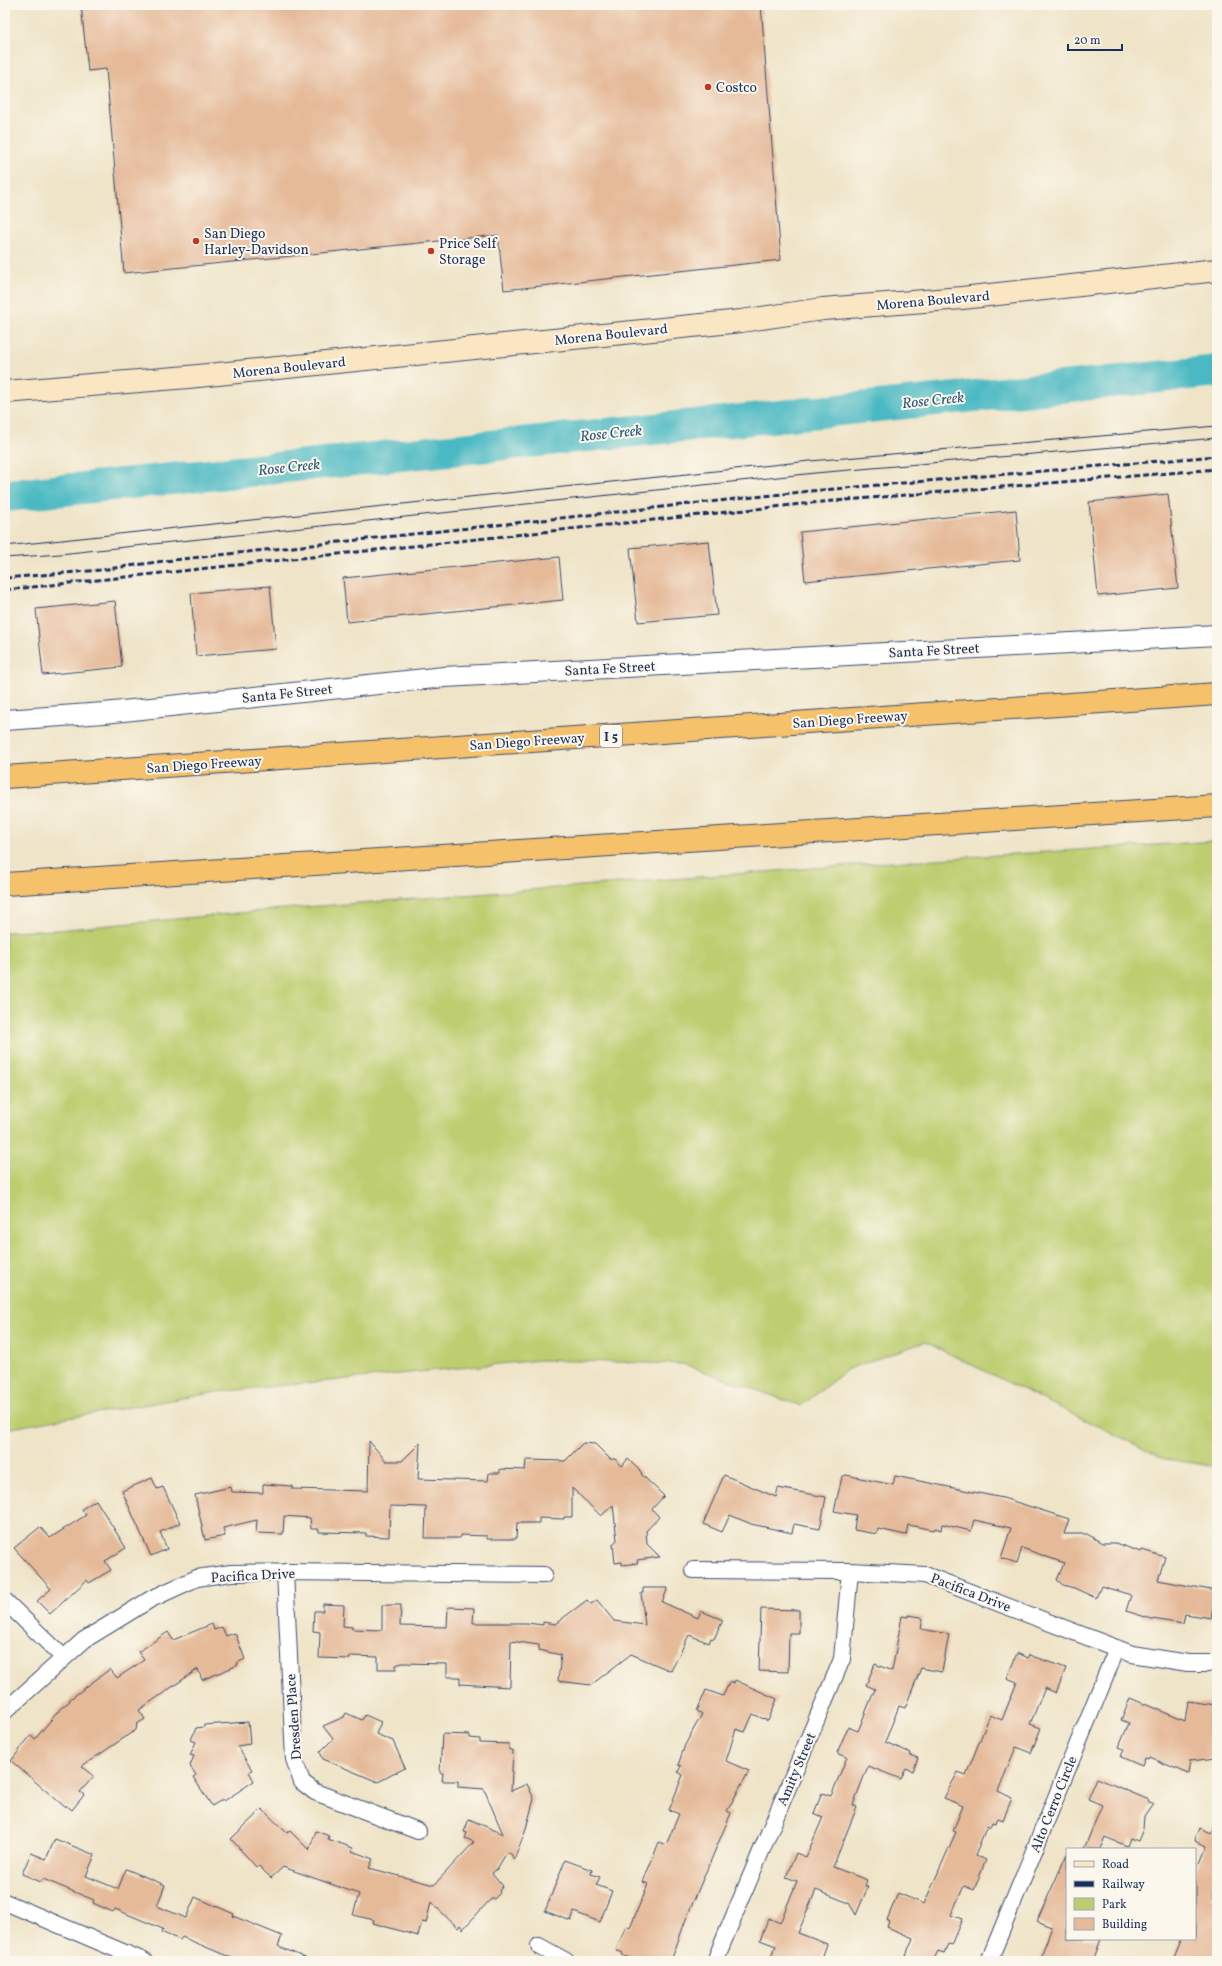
<svg xmlns="http://www.w3.org/2000/svg" width="1222" height="1966" viewBox="0 0 1222 1966" font-family="Vollkorn,serif">
<style>
.green{fill:#bdcd70;stroke:#6c7e67}
.lines{fill:none;stroke-linecap:round;stroke-linejoin:round}
.river{stroke:#4bb9c3;stroke-width:32}
.building{fill:#e5ba99}
.minor-casing{stroke:#3b4a6e;stroke-width:18}
.tertiary-casing{stroke:#3b4a6e;stroke-width:22}
.secondary-casing{stroke:#3b4a6e;stroke-width:24}
.motorway-casing{stroke:#3b4a6e;stroke-width:24}
.minor{stroke:#fff;stroke-width:16}
.tertiary{stroke:#fff;stroke-width:20}
.secondary{stroke:#fbe6c4;stroke-width:22}
.motorway{stroke:#f5c16b;stroke-width:22}
.tram{stroke:#1b2f5e;stroke-width:1}
.rail{stroke:#1b2f5e;stroke-width:3;stroke-dasharray:6 3;stroke-linecap:butt}
.poi-dot{fill:#c8321e;stroke:#fbf7ec;stroke-width:1.5}
.labels{text-anchor:middle;stroke-width:4;stroke-linejoin:round;paint-order:stroke}
.shield{fill:#fbf7ec;stroke:#5e6b89;stroke-width:1}
.shield-label{font-size:13px;font-weight:bold;fill:#1b2f5e}
.poi-label{font-size:14px;fill:#1b2f5e;stroke:#fbf7ec;text-anchor:start}
.street-label{font-size:14px;fill:#1b2f5e;stroke:#fbf7ec}
.water-label{font-size:15px;font-style:italic;fill:#29587c;stroke:#fbf7ec}
</style>
<rect width="100%" height="100%" fill="#fbf7ec"/>
<filter id="ink" filterUnits="userSpaceOnUse"><feTurbulence type="fractalNoise" baseFrequency=".025" numOctaves="2"/><feDisplacementMap in="SourceGraphic" scale="8" xChannelSelector="R" yChannelSelector="G"/><feConvolveMatrix kernelMatrix="1 2 1 2 8 2 1 2 1" color-interpolation-filters="sRGB"/></filter>
<filter id="wash" filterUnits="userSpaceOnUse"><feTurbulence type="fractalNoise" baseFrequency=".012" numOctaves="4" result="noise"/><feDisplacementMap in="SourceGraphic" scale="16" xChannelSelector="R" yChannelSelector="G"/><feGaussianBlur stdDeviation="0.9" result="paint"/><feColorMatrix in="noise" values="0 0 0 0 0 0 0 0 0 0 0 0 0 0 0 0 0 1.4 0 .05"/><feComposite in="paint" operator="in"/></filter>
<g filter="url(#wash)">
<rect width="100%" height="100%" fill="#efe4c8"/>
<path class="green" d="M 1217,841 L 1217,1464 L 1212,1466 L 1165,1459 L 925,1342 L 848,1369 L 801,1406 L 683,1364 L 540,1360 L 217,1392 L 5,1429 L 5,932 L 57,930 L 282,909 L 905,861 Z"/>
<g class="lines">
<path class="river" d="M 5,496 L 1217,371"/>
</g>
<g id="blocks">
<path class="building" d="M 81,5 L 761,5 L 781,260 L 504,290 L 498,235 L 124,273 L 106,69 L 88,71 Z
M 1168,494 L 1178,588 L 1098,596 L 1089,502 Z
M 1016,510 L 1020,560 L 805,581 L 800,532 Z
M 709,541 L 717,615 L 638,622 L 630,548 Z
M 559,557 L 563,600 L 347,622 L 343,578 Z
M 270,586 L 276,649 L 196,656 L 191,593 Z
M 115,601 L 122,667 L 43,675 L 36,609 Z
M 369,1441 L 386,1461 L 402,1461 L 420,1443 L 418,1479 L 488,1481 L 489,1473 L 500,1473 L 500,1469 L 525,1470 L 526,1460 L 565,1461 L 583,1443 L 595,1444 L 610,1459 L 615,1459 L 622,1466 L 628,1459 L 642,1473 L 641,1474 L 664,1496 L 652,1509 L 659,1517 L 646,1531 L 647,1544 L 660,1557 L 637,1560 L 638,1563 L 622,1565 L 622,1562 L 615,1563 L 613,1544 L 617,1540 L 613,1505 L 601,1516 L 572,1488 L 572,1517 L 564,1517 L 564,1519 L 539,1518 L 539,1523 L 517,1523 L 516,1539 L 487,1539 L 487,1536 L 460,1535 L 460,1538 L 425,1538 L 426,1507 L 390,1506 L 389,1537 L 366,1536 L 366,1533 L 319,1532 L 319,1529 L 311,1529 L 310,1518 L 284,1516 L 283,1534 L 256,1533 L 257,1520 L 223,1528 L 225,1536 L 205,1540 L 195,1495 L 231,1487 L 232,1492 L 263,1493 L 263,1484 L 292,1486 L 292,1489 L 368,1491 Z
M 724,1475 L 776,1497 L 778,1488 L 826,1497 L 820,1529 L 794,1524 L 792,1533 L 751,1524 L 730,1515 L 722,1532 L 703,1524 Z
M 846,1475 L 893,1485 L 895,1476 L 1003,1498 L 1069,1519 L 1064,1534 L 1087,1534 L 1102,1543 L 1115,1543 L 1141,1552 L 1142,1550 L 1165,1557 L 1158,1580 L 1216,1591 L 1211,1618 L 1185,1614 L 1183,1624 L 1152,1619 L 1126,1611 L 1131,1595 L 1101,1586 L 1096,1598 L 1074,1588 L 1063,1585 L 1057,1580 L 1064,1563 L 1022,1548 L 1017,1563 L 1001,1558 L 1011,1528 L 974,1520 L 971,1531 L 942,1524 L 941,1530 L 935,1528 L 934,1530 L 908,1525 L 906,1535 L 878,1529 L 877,1534 L 854,1530 L 856,1515 L 834,1511 L 842,1477 Z
M 152,1478 L 157,1489 L 163,1487 L 180,1523 L 160,1532 L 167,1549 L 151,1556 L 122,1491 Z
M 96,1500 L 126,1548 L 105,1561 L 111,1570 L 89,1583 L 87,1580 L 50,1614 L 37,1601 L 51,1589 L 14,1548 L 40,1527 L 50,1538 L 86,1515 L 82,1509 Z
M 643,1588 L 668,1588 L 662,1602 L 698,1618 L 701,1611 L 723,1620 L 714,1639 L 711,1638 L 709,1643 L 689,1635 L 671,1671 L 631,1654 L 591,1685 L 558,1681 L 561,1655 L 539,1650 L 539,1645 L 511,1641 L 510,1687 L 460,1684 L 460,1677 L 447,1677 L 447,1664 L 402,1663 L 396,1665 L 396,1669 L 378,1669 L 378,1657 L 350,1656 L 350,1659 L 319,1658 L 320,1632 L 313,1631 L 314,1611 L 323,1611 L 323,1604 L 344,1605 L 343,1626 L 352,1627 L 352,1629 L 382,1630 L 382,1605 L 401,1605 L 400,1626 L 447,1627 L 448,1607 L 474,1608 L 473,1623 L 527,1623 L 543,1625 L 543,1622 L 555,1624 L 587,1600 L 591,1604 L 597,1600 L 614,1621 L 645,1625 L 641,1593 L 643,1593 Z
M 761,1609 L 799,1610 L 799,1633 L 789,1633 L 788,1672 L 759,1671 Z
M 908,1615 L 921,1617 L 923,1619 L 921,1629 L 949,1634 L 942,1672 L 921,1668 L 905,1708 L 899,1706 L 885,1742 L 911,1753 L 910,1755 L 918,1758 L 913,1771 L 906,1768 L 901,1779 L 868,1766 L 853,1805 L 857,1807 L 833,1867 L 867,1880 L 865,1886 L 868,1887 L 856,1915 L 849,1903 L 816,1890 L 798,1933 L 827,1944 L 821,1961 L 769,1961 L 776,1946 L 760,1940 L 769,1918 L 780,1923 L 797,1881 L 786,1877 L 796,1853 L 806,1857 L 823,1817 L 814,1813 L 822,1793 L 831,1796 L 847,1757 L 837,1753 L 848,1727 L 858,1731 L 875,1689 L 866,1685 L 875,1664 L 892,1671 L 902,1616 L 908,1617 Z
M 212,1624 L 214,1630 L 222,1627 L 226,1636 L 235,1633 L 245,1659 L 237,1663 L 238,1665 L 202,1680 L 198,1669 L 139,1710 L 145,1719 L 137,1724 L 136,1730 L 82,1766 L 94,1776 L 80,1792 L 84,1795 L 72,1810 L 66,1805 L 65,1807 L 11,1761 L 31,1735 L 35,1739 L 61,1708 L 70,1701 L 69,1700 L 110,1669 L 117,1678 L 144,1660 L 138,1652 L 168,1632 L 173,1640 Z
M 1017,1653 L 1027,1658 L 1029,1655 L 1066,1668 L 1056,1693 L 1045,1688 L 1030,1724 L 1041,1728 L 1031,1753 L 1016,1747 L 998,1791 L 1012,1798 L 1003,1820 L 998,1818 L 996,1824 L 992,1823 L 990,1828 L 987,1826 L 975,1855 L 986,1860 L 974,1890 L 964,1886 L 951,1915 L 962,1919 L 951,1945 L 948,1944 L 944,1953 L 938,1951 L 933,1961 L 920,1961 L 906,1955 L 913,1938 L 887,1927 L 889,1921 L 887,1920 L 898,1893 L 924,1904 L 956,1832 L 953,1831 L 963,1806 L 944,1798 L 958,1772 L 966,1775 L 990,1715 L 1002,1720 L 1017,1682 L 1007,1678 Z
M 735,1680 L 777,1699 L 768,1721 L 753,1714 L 745,1732 L 736,1729 L 726,1761 L 749,1771 L 727,1811 L 731,1813 L 686,1919 L 671,1961 L 637,1961 L 622,1955 L 623,1953 L 616,1950 L 626,1926 L 630,1928 L 648,1884 L 643,1882 L 659,1842 L 666,1845 L 679,1814 L 669,1810 L 683,1775 L 678,1772 L 681,1766 L 678,1765 L 685,1745 L 702,1714 L 697,1711 L 706,1690 L 723,1696 L 730,1681 L 734,1683 Z
M 1130,1698 L 1185,1721 L 1188,1701 L 1217,1705 L 1217,1758 L 1190,1761 L 1188,1774 L 1149,1757 L 1148,1759 L 1145,1758 L 1142,1766 L 1121,1757 L 1124,1749 L 1119,1747 L 1129,1723 L 1121,1720 Z
M 346,1713 L 362,1720 L 365,1715 L 381,1722 L 376,1734 L 393,1741 L 405,1768 L 378,1782 L 323,1759 L 320,1752 L 333,1739 L 323,1726 L 344,1717 Z
M 248,1722 L 250,1744 L 237,1746 L 252,1770 L 249,1772 L 254,1781 L 224,1801 L 223,1799 L 212,1806 L 193,1777 L 196,1775 L 190,1766 L 194,1756 L 190,1755 L 196,1742 L 191,1740 L 196,1728 L 204,1727 L 204,1725 Z
M 442,1734 L 470,1735 L 470,1738 L 480,1739 L 480,1743 L 509,1744 L 509,1750 L 513,1750 L 511,1791 L 527,1784 L 534,1799 L 525,1832 L 514,1860 L 511,1854 L 507,1852 L 497,1869 L 492,1873 L 503,1886 L 499,1891 L 500,1893 L 494,1899 L 491,1899 L 463,1929 L 460,1925 L 458,1928 L 431,1902 L 426,1923 L 422,1922 L 418,1936 L 373,1923 L 374,1920 L 353,1915 L 359,1894 L 283,1867 L 271,1878 L 259,1866 L 257,1868 L 231,1839 L 262,1809 L 287,1833 L 290,1831 L 309,1850 L 316,1831 L 329,1836 L 328,1839 L 353,1848 L 352,1851 L 373,1859 L 369,1868 L 434,1885 L 474,1842 L 465,1838 L 467,1833 L 464,1832 L 469,1819 L 503,1834 L 484,1789 L 458,1787 L 458,1781 L 442,1781 L 443,1773 L 440,1773 Z
M 1097,1778 L 1149,1800 L 1148,1802 L 1153,1803 L 1144,1816 L 1143,1829 L 1138,1841 L 1130,1838 L 1127,1846 L 1105,1837 L 1100,1849 L 1084,1849 L 1102,1805 L 1088,1799 Z
M 1217,1821 L 1217,1884 L 1211,1898 L 1217,1901 L 1217,1961 L 1171,1961 L 1180,1939 L 1195,1939 L 1195,1873 L 1206,1846 L 1194,1841 L 1199,1828 L 1212,1833 Z
M 55,1839 L 95,1855 L 86,1876 L 118,1889 L 126,1869 L 165,1885 L 157,1906 L 186,1918 L 195,1897 L 234,1914 L 233,1916 L 282,1936 L 278,1946 L 312,1961 L 239,1961 L 182,1937 L 180,1940 L 161,1932 L 163,1929 L 115,1909 L 113,1912 L 93,1903 L 94,1900 L 43,1879 L 41,1882 L 22,1874 L 31,1853 L 46,1859 Z
M 1067,1854 L 1067,1939 L 1101,1939 L 1093,1961 L 1039,1961 L 1052,1927 L 1037,1921 Z
M 565,1860 L 592,1870 L 591,1874 L 600,1877 L 596,1885 L 612,1891 L 600,1922 L 574,1912 L 571,1921 L 545,1911 Z"/>
</g>
</g>
<g filter="url(#ink)">
<use href="#blocks" fill-opacity="0" stroke="#3b4a6e" stroke-width="1"/>
<g class="lines">
<g class="minor-casing">
<path id="minor" d="M 693,1570 L 850,1571 L 925,1575 L 1132,1654 L 1188,1663 L 1217,1663
M 285,1572 L 294,1759 L 302,1782 L 315,1792 L 418,1831
M 5,1601 L 64,1658
M 5,1711 L 84,1640 L 151,1599 L 197,1578 L 231,1573 L 285,1572 L 544,1575
M 5,1902 L 144,1961
M 539,1946 L 566,1961
M 715,1961 L 842,1659 L 850,1571
M 989,1961 L 1117,1648"/>
</g>
<g class="tertiary-casing">
<path id="tertiary" d="M 5,720 L 104,713 L 444,677 L 1217,635"/>
</g>
<g class="secondary-casing">
<path id="secondary" d="M 5,392 L 188,377 L 741,321 L 823,309 L 962,298 L 1217,270"/>
</g>
<g class="motorway-casing">
<path id="motorway" d="M 5,777 L 1217,694
M 5,884 L 1217,806"/>
</g>
<use href="#minor" class="minor"/>
<use href="#tertiary" class="tertiary"/>
<use href="#secondary" class="secondary"/>
<use href="#motorway" class="motorway"/>
<path class="tram" d="M 5,546 L 810,461 L 1217,426
M 5,558 L 60,554 L 815,473 L 1217,438"/>
<path class="rail" d="M 5,578 L 100,570 L 164,561 L 810,491 L 1217,456
M 5,590 L 811,503 L 1217,469"/>
</g>
</g>
<g class="poi-dot">
<circle cx="708" cy="87" r="4"/>
<circle cx="196" cy="241" r="4"/>
<circle cx="431" cy="251" r="4"/>
</g>
<g class="labels">
<rect class="shield" x="600" y="725" width="22" height="22" rx="3"/>
<g class="shield-label">
<text x="611" y="741">I 5</text>
</g>
<g class="poi-label">
<text x="716" y="92">Costco</text>
<text x="204" y="238">San Diego<tspan x="204" dy="16">Harley-Davidson</tspan></text>
<text x="439" y="248">Price Self<tspan x="439" dy="16">Storage</tspan></text>
</g>
<g class="street-label">
<text transform="translate(933 300) rotate(-5)" y="5">Morena Boulevard</text>
<text transform="translate(611 334) rotate(-6)" y="5">Morena Boulevard</text>
<text transform="translate(289 367) rotate(-6)" y="5">Morena Boulevard</text>
<text transform="translate(934 650) rotate(-3)" y="5">Santa Fe Street</text>
<text transform="translate(610 668) rotate(-3)" y="5">Santa Fe Street</text>
<text transform="translate(287 693) rotate(-6)" y="5">Santa Fe Street</text>
<text transform="translate(850 719) rotate(-4)" y="5">San Diego Freeway</text>
<text transform="translate(527 741) rotate(-4)" y="5">San Diego Freeway</text>
<text transform="translate(204 764) rotate(-4)" y="5">San Diego Freeway</text>
<text transform="translate(253 1575) rotate(-3)" y="5">Pacifica Drive</text>
<text transform="translate(971 1592) rotate(21)" y="5">Pacifica Drive</text>
<text transform="translate(293 1717) rotate(-94)" y="5">Dresden Place</text>
<text transform="translate(796 1769) rotate(-67)" y="5">Amity Street</text>
<text transform="translate(1053 1804) rotate(-68)" y="5">Alto Cerro Circle</text>
</g>
<g class="water-label">
<text transform="translate(933 400) rotate(-6)" y="5">Rose Creek</text>
<text transform="translate(611 433) rotate(-6)" y="5">Rose Creek</text>
<text transform="translate(289 467) rotate(-6)" y="5">Rose Creek</text>
</g>
</g>
<rect width="1222" height="1966" fill="none" stroke="#fbf7ec" stroke-width="20"/>
<rect x="1066" y="1848" width="130" height="92" fill="#fbf7ec" stroke="#a1a7b3"/>
<rect x="1074" y="1861" width="20" height="6" fill="#fbe6c4" stroke="#a1a7b3"/>
<text x="1102" y="1868" font-size="12" fill="#1b2f5e">Road</text>
<rect x="1074" y="1881" width="20" height="6" fill="#1b2f5e" stroke="#a1a7b3"/>
<text x="1102" y="1888" font-size="12" fill="#1b2f5e">Railway</text>
<rect x="1074" y="1898" width="20" height="12" fill="#bdcd70" stroke="#a1a7b3"/>
<text x="1102" y="1908" font-size="12" fill="#1b2f5e">Park</text>
<rect x="1074" y="1918" width="20" height="12" fill="#e5ba99" stroke="#a1a7b3"/>
<text x="1102" y="1928" font-size="12" fill="#1b2f5e">Building</text>
<path d="M1068 44v6h54v-6" fill="none" stroke="#1b2f5e" stroke-width="2"/>
<text x="1074" y="44" font-size="12" fill="#1b2f5e" stroke="#fbf7ec" stroke-width="3" paint-order="stroke">20 m</text>
</svg>
